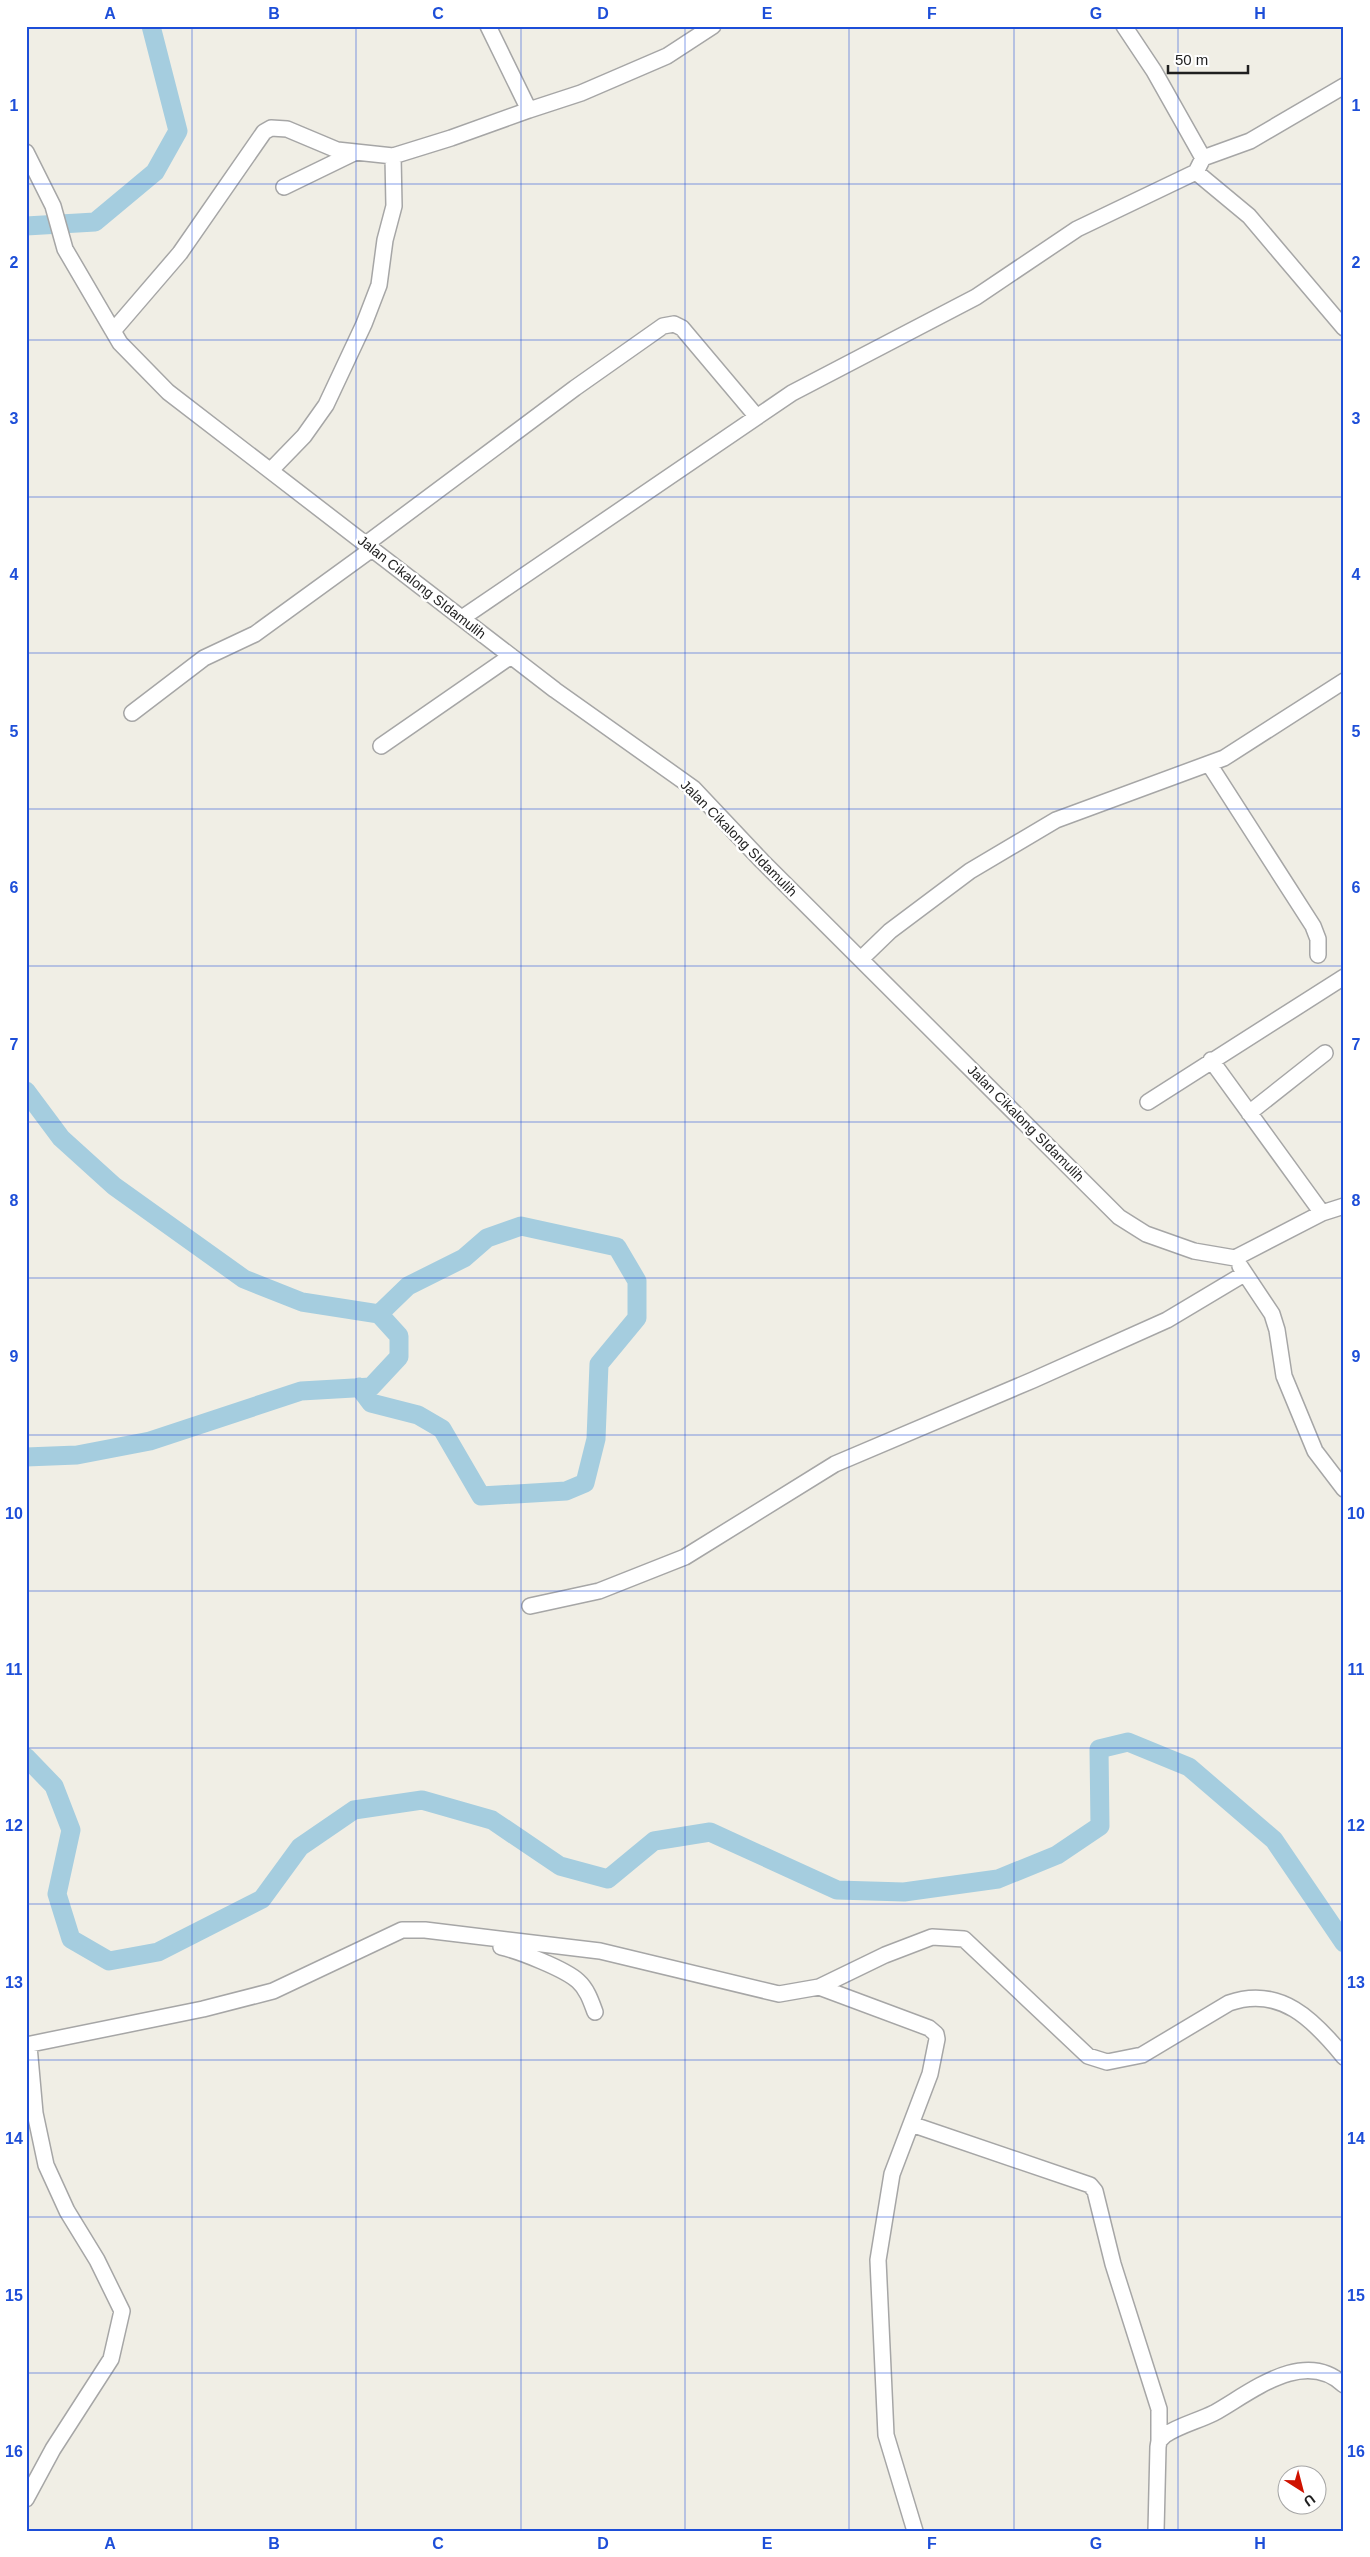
<svg xmlns="http://www.w3.org/2000/svg" width="1370" height="2557" viewBox="0 0 1370 2557" font-family="Arial,sans-serif">
<style>
.lines{fill:none;stroke-linecap:round;stroke-linejoin:round}
.river{stroke:#a5cddf;stroke-width:19}
.minor-casing{stroke:#a6a6a6;stroke-width:18}
.minor{stroke:#fff;stroke-width:15}
.grid{fill:none;stroke:#1d4ed8;stroke-width:1;stroke-opacity:0.55}
.labels{text-anchor:middle;stroke-width:5;stroke-linejoin:round;paint-order:stroke}
.street-label{font-size:14px;fill:#1f1f1f;stroke:#fff}
.neatline{fill:none;stroke:#1d4ed8;stroke-width:2}
.grid-label{font-size:16px;text-anchor:middle;font-weight:bold;fill:#1d4ed8}
</style>
<rect width="100%" height="100%" fill="#f0eee5"/>
<g class="lines">
<path class="river" d="M 26,226 L 95,222 L 155,172 L 178,131 L 151,26
M 26,1091 L 61,1138 L 114,1186 L 244,1279 L 302,1302 L 379,1314 L 399,1336 L 399,1357 L 371,1387 L 301,1391 L 150,1441 L 77,1455 L 26,1457
M 359,1387 L 371,1403 L 418,1415 L 442,1429 L 481,1496 L 566,1491 L 585,1483 L 596,1439 L 599,1364 L 637,1318 L 637,1281 L 617,1247 L 521,1226 L 487,1238 L 464,1258 L 408,1286 L 379,1314
M 26,1757 L 54,1786 L 71,1830 L 57,1894 L 71,1939 L 109,1961 L 158,1952 L 262,1899 L 300,1847 L 354,1810 L 422,1800 L 492,1820 L 560,1866 L 608,1879 L 654,1841 L 710,1832 L 837,1890 L 904,1892 L 998,1879 L 1057,1855 L 1100,1826 L 1099,1749 L 1128,1742 L 1189,1767 L 1274,1840 L 1344,1943"/>
<g class="minor-casing">
<path id="minor" d="M 1124,26 L 1154,71 L 1203,158
M 529,110 L 581,93 L 667,56 L 713,26
M 26,152 L 53,206 L 65,249 L 120,343 L 168,392 L 555,690 L 693,788 L 762,861 L 1119,1217 L 1146,1234 L 1194,1251 L 1235,1258 L 1322,1213 L 1344,1206
M 1196,172 L 1249,216 L 1344,328
M 284,187 L 356,152
M 113,331 L 180,253 L 264,132 L 271,128 L 287,129 L 337,150 L 393,156 L 451,138 L 529,110 L 488,26
M 271,470 L 304,436 L 326,405 L 364,324 L 379,285 L 385,240 L 394,206 L 393,156
M 366,544 L 575,388 L 663,326 L 674,324 L 682,328 L 757,417
M 462,618 L 792,393 L 976,297 L 1077,229 L 1196,172 L 1203,158 L 1250,141 L 1344,86
M 132,713 L 204,658 L 255,634 L 372,549
M 381,746 L 511,656
M 1209,764 L 1313,926 L 1318,939 L 1318,955
M 861,959 L 890,931 L 970,871 L 1056,820 L 1224,758 L 1344,681
M 1211,1060 L 1322,1213
M 1148,1102 L 1344,977
M 1249,1113 L 1325,1053
M 1240,1266 L 1272,1314 L 1277,1330 L 1284,1376 L 1315,1451 L 1344,1489
M 530,1606 L 599,1591 L 685,1557 L 835,1464 L 1033,1380 L 1167,1320 L 1244,1274
M 501,1947 C 519,1951 565,1969 578,1981 C 587,1989 591,2001 595,2012
M 819,1987 L 929,2028 L 936,2034 L 937,2039 L 930,2074 L 892,2174 L 878,2260 L 886,2435 L 915,2531
M 26,2045 L 203,2009 L 273,1991 L 402,1930 L 425,1930 L 600,1951 L 779,1994 L 819,1987 L 885,1955 L 932,1937 L 964,1939 L 1088,2056 L 1107,2062 L 1142,2055 L 1229,2003 C 1280,1985 1314,2020 1344,2057
M 911,2124 L 1090,2185 L 1095,2191 L 1113,2264 L 1159,2409 L 1159,2441
M 26,2499 L 53,2449 L 111,2359 L 122,2311 L 97,2260 L 67,2211 L 46,2165 L 35,2113 L 29,2046
M 1156,2531 L 1158,2447 L 1159,2441 L 1165,2435 C 1180,2425 1198,2421 1214,2413 C 1250,2393 1304,2347 1344,2385"/>
</g>
<use href="#minor" class="minor"/>
</g>
<path class="grid" d="M 192,26 L 192,2531M 356,26 L 356,2531M 521,26 L 521,2531M 685,26 L 685,2531M 849,26 L 849,2531M 1014,26 L 1014,2531M 1178,26 L 1178,2531M 26,184 L 1344,184M 26,340 L 1344,340M 26,497 L 1344,497M 26,653 L 1344,653M 26,809 L 1344,809M 26,966 L 1344,966M 26,1122 L 1344,1122M 26,1278 L 1344,1278M 26,1435 L 1344,1435M 26,1591 L 1344,1591M 26,1748 L 1344,1748M 26,1904 L 1344,1904M 26,2060 L 1344,2060M 26,2217 L 1344,2217M 26,2373 L 1344,2373"/>
<g class="labels">
<g class="street-label">
<text transform="translate(422 587) rotate(38)" y="5">Jalan Cikalong SIdamulih</text>
<text transform="translate(739 838) rotate(45)" y="5">Jalan Cikalong SIdamulih</text>
<text transform="translate(1026 1123) rotate(45)" y="5">Jalan Cikalong SIdamulih</text>
</g>
</g>
<rect width="1370" height="2557" fill="none" stroke="#ffffff" stroke-width="55"/>
<g transform="translate(1302 2490) rotate(144)"><circle r="24" fill="#ffffff" stroke="#a5a5a5"/>
<path d="M0-4L9 19L0 12L-9 19Z" fill="#cf1200"/>
<text y="-8" font-size="14" font-weight="bold" text-anchor="middle" fill="#1f1f1f">U</text>
</g>
<path d="M1168 65v8h80v-8" fill="none" stroke="#1f1f1f" stroke-width="2.5"/>
<text x="1175" y="65" font-size="15" fill="#1f1f1f" stroke="#ffffff" stroke-width="4" paint-order="stroke">50 m</text>
<rect x="28" y="28" width="1314" height="2502" class="neatline"/>
<g class="grid-label">
<text x="110" y="19">A</text>
<text x="274" y="19">B</text>
<text x="438" y="19">C</text>
<text x="603" y="19">D</text>
<text x="767" y="19">E</text>
<text x="932" y="19">F</text>
<text x="1096" y="19">G</text>
<text x="1260" y="19">H</text>
<text x="14" y="111">1</text>
<text x="1356" y="111">1</text>
<text x="14" y="268">2</text>
<text x="1356" y="268">2</text>
<text x="14" y="424">3</text>
<text x="1356" y="424">3</text>
<text x="14" y="580">4</text>
<text x="1356" y="580">4</text>
<text x="14" y="737">5</text>
<text x="1356" y="737">5</text>
<text x="14" y="893">6</text>
<text x="1356" y="893">6</text>
<text x="14" y="1050">7</text>
<text x="1356" y="1050">7</text>
<text x="14" y="1206">8</text>
<text x="1356" y="1206">8</text>
<text x="14" y="1362">9</text>
<text x="1356" y="1362">9</text>
<text x="14" y="1519">10</text>
<text x="1356" y="1519">10</text>
<text x="14" y="1675">11</text>
<text x="1356" y="1675">11</text>
<text x="14" y="1831">12</text>
<text x="1356" y="1831">12</text>
<text x="14" y="1988">13</text>
<text x="1356" y="1988">13</text>
<text x="14" y="2144">14</text>
<text x="1356" y="2144">14</text>
<text x="14" y="2301">15</text>
<text x="1356" y="2301">15</text>
<text x="14" y="2457">16</text>
<text x="1356" y="2457">16</text>
<text x="110" y="2549">A</text>
<text x="274" y="2549">B</text>
<text x="438" y="2549">C</text>
<text x="603" y="2549">D</text>
<text x="767" y="2549">E</text>
<text x="932" y="2549">F</text>
<text x="1096" y="2549">G</text>
<text x="1260" y="2549">H</text>
</g>
</svg>
